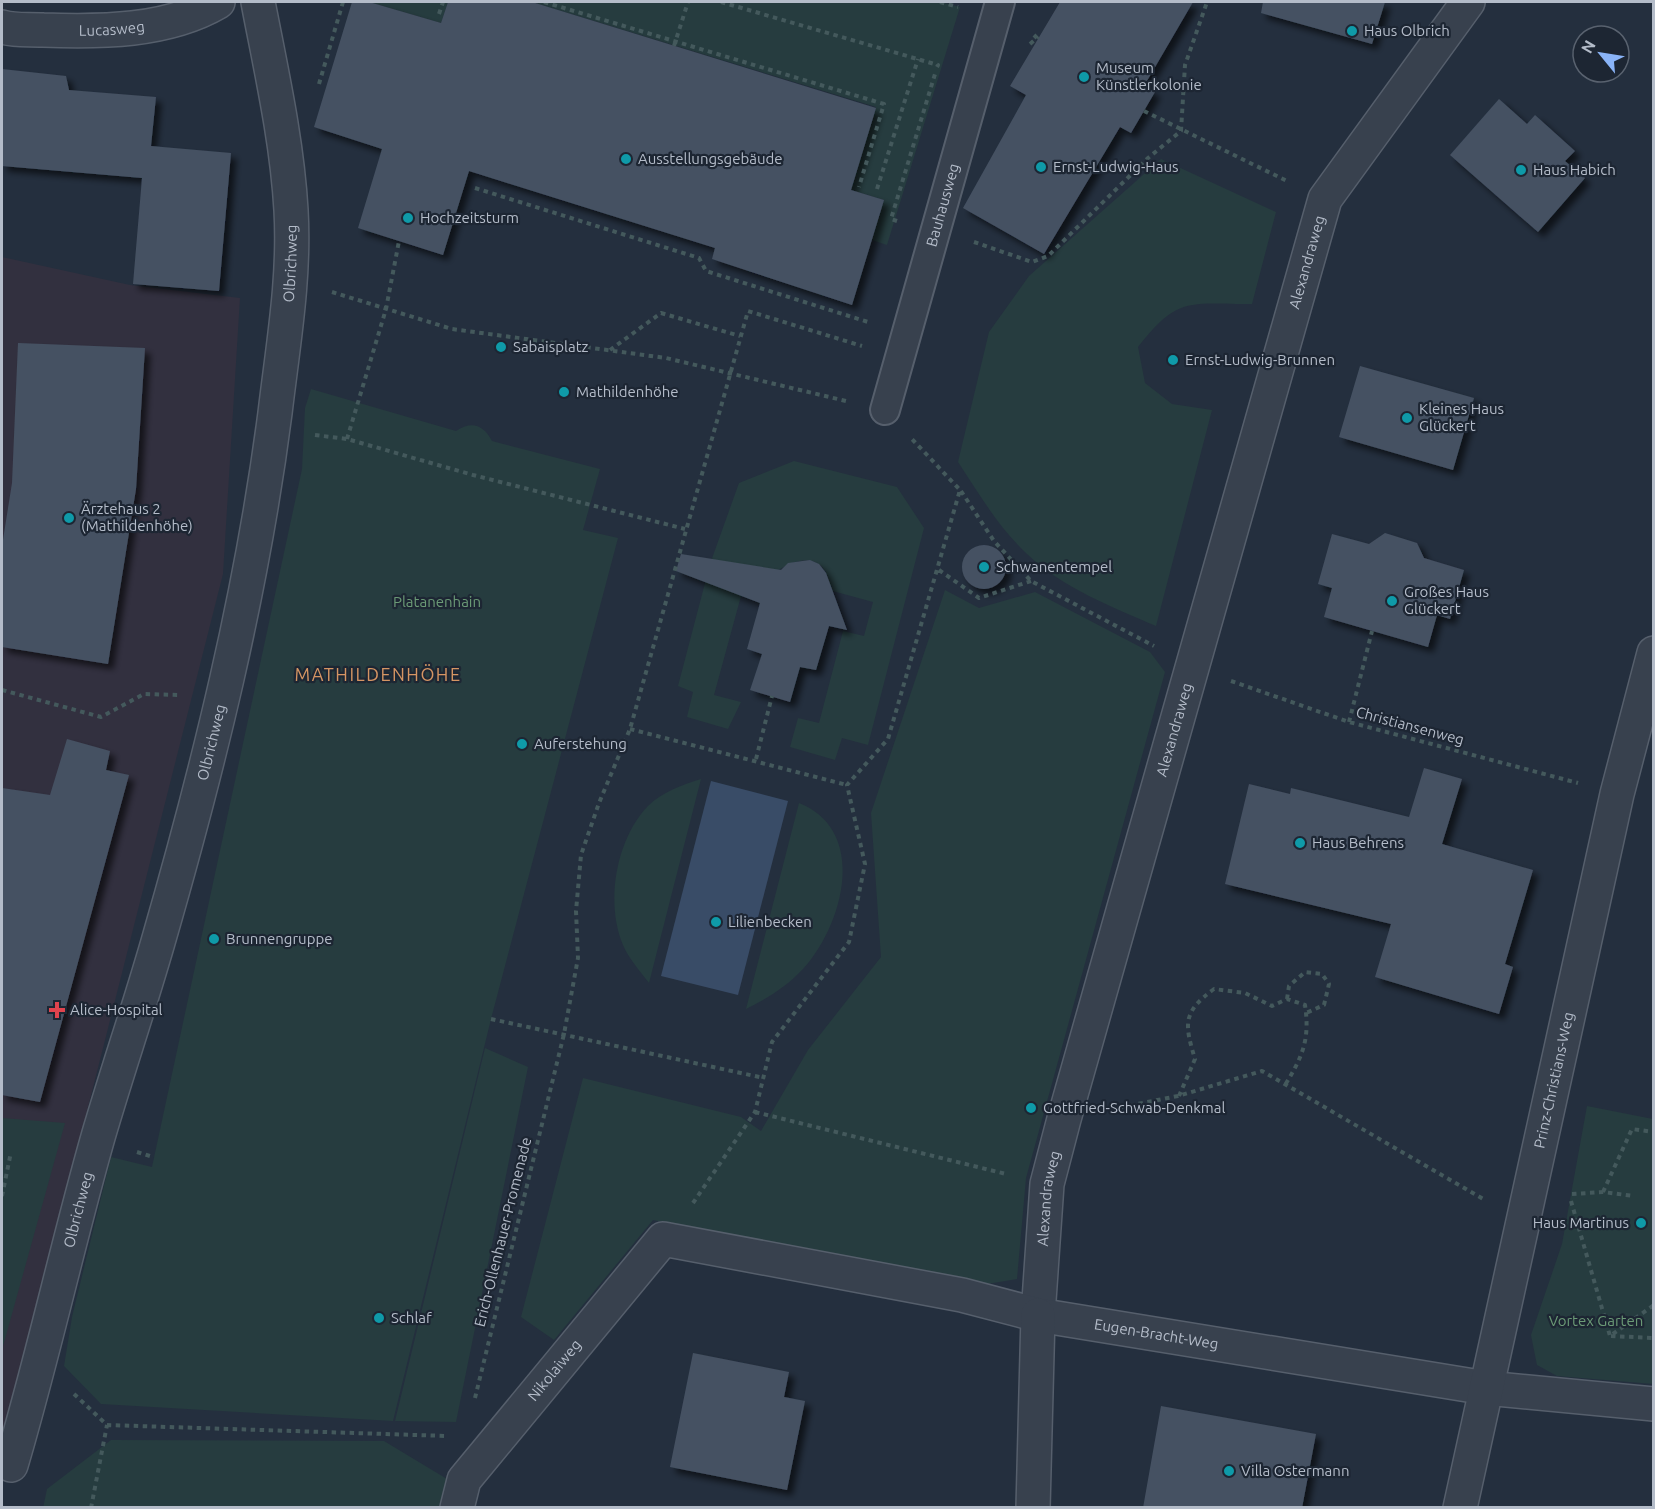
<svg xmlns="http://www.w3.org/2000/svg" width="1655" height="1509" viewBox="0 0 1655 1509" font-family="Ubuntu,sans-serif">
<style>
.medical{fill:#32303f}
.green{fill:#263c3f}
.water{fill:#394c67}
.building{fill:#455162;filter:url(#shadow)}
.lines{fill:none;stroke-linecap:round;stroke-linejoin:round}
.service-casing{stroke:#565f6c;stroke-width:32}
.pedestrian-casing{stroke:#565f6c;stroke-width:36}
.minor-casing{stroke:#565f6c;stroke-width:36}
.path{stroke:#44595c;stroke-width:4;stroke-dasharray:4.5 4.5;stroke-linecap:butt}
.service{stroke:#38414e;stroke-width:28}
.pedestrian{stroke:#38414e;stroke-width:33}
.minor{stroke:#38414e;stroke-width:33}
.culture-dot{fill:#0f9aa8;stroke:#1d2633;stroke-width:2}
.health-dot{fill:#e0444e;stroke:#1d2633;stroke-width:2}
.labels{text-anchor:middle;stroke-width:4.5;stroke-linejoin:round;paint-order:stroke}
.street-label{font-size:15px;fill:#b4bcc9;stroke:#1d2633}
.poi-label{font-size:15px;fill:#b4bcc9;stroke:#1d2633;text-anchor:start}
.park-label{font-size:15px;fill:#6b9a76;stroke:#1d2633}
.quarter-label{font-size:18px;letter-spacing:1.5px;fill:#d59563;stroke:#1d2633}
</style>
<defs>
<filter id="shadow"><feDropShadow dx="5.5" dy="5.5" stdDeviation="3" flood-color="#0009"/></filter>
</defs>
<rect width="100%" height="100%" fill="#242f3e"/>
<path class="medical" d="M 2,257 L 130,285 L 240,298 L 223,574 L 2,1447 Z"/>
<path class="green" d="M 369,2 L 448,2 L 441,23 Z
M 532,2 L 941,2 L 960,7 L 887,245 L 872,240 L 884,200 L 851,190 L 876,107 Z
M 1161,159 L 1276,212 L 1252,304 C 1191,304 1178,295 1138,347 L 1145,383 L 1172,404 L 1212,410 L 1156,626 C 1112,607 1063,588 1027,554 C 999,528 979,494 958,462 L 989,332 L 1029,276 Z
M 311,389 L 456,431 C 471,421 483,424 492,441 L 600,469 L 583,530 L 618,538 L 491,1019 L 393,1421 L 101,1404 L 64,1366 L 72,1317 L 111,1157 L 152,1167 L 302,469 L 305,408 Z
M 794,461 L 897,487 L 924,528 L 868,745 L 842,738 L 835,760 L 790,747 L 798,718 L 819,723 L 843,631 L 864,636 L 873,602 L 829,590 C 830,581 828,575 823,568 C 802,544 761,583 741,596 L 714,695 L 741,702 L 728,729 L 687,717 L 693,692 L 678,686 L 710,564 L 739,483 Z
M 945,590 L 979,608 L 1035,592 L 1150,652 L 1165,672 L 1026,1178 L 1017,1279 L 975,1286 L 653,1220 L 554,1340 L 521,1317 L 583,1078 L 741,1117 L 761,1131 L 808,1050 L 881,957 L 871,813 Z
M 701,779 L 649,983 C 640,971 629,959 623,945 C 605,903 616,839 648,806 C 662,792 682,785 701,779 Z
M 799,803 C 869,831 843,925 803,969 C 786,987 768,998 746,1009 Z
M 485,1048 L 528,1067 L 456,1422 L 395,1421 Z
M 1587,1106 L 1653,1119 L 1653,1384 L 1557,1376 L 1537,1365 L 1531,1335 L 1562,1244 Z
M 2,1118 L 65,1123 L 2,1350 Z
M 111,1440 L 384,1441 L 447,1479 L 441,1507 L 43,1508 L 47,1489 Z"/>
<path class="water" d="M 711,781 L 788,801 L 738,995 L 661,976 Z"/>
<path class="building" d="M 352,2 L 369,2 L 441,23 L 448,2 L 532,2 L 876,108 L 851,190 L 884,200 L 852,305 L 712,259 L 715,248 L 469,171 L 443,255 L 358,228 L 382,149 L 314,127 Z
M 1060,2 L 1193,2 L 1144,86 L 1155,92 L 1131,133 L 1120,127 L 1044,254 L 963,208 L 1026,95 L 1010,86 Z
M 1263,2 L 1385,2 L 1372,44 L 1261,13 Z
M 2,69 L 66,76 L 69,90 L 156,97 L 151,146 L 231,153 L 219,291 L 133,284 L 142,178 L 2,166 Z
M 1499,99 L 1527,124 L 1535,115 L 1575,151 L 1565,161 L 1585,178 L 1538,232 L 1450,155 Z
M 18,343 L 145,348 L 136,489 L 108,664 L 2,647 L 2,546 L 12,483 Z
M 1360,366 L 1474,398 L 1453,470 L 1339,437 Z
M 1385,533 L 1417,543 L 1424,558 L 1464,570 L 1450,619 L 1437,615 L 1428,647 L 1324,617 L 1332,588 L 1318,584 L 1332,534 L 1369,544 Z
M962 567a22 22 0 1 1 44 0a22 22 0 1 1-44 0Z
M 681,554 L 781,570 L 788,563 L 810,560 L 819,564 L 826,573 L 847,630 L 829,626 L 816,670 L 800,667 L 790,702 L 750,690 L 762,654 L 747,649 L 760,603 L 676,571 Z
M 67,739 L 110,751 L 106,770 L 129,775 L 40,1102 L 2,1095 L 2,788 L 50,795 Z
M 1424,768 L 1462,779 L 1442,844 L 1533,870 L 1505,964 L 1513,967 L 1499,1014 L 1375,977 L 1391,924 L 1225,884 L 1249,784 L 1290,794 L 1291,788 L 1409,817 Z
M 693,1353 L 789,1372 L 784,1397 L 805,1401 L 787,1490 L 670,1467 Z
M 1161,1406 L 1316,1434 L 1302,1508 L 1143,1508 Z"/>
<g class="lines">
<g class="service-casing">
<g id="service">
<path id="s1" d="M 885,410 L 1000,2"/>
</g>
</g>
<g class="pedestrian-casing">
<g id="pedestrian">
<path id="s2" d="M 1038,1315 L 1047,1184 L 1064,1119 L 1325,199 L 1468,2"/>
</g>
</g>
<g class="minor-casing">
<g id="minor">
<path id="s3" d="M 2,27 C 14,31 29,29 43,30 C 100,32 167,32 218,2"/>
<path id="s4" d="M 11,1465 C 43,1357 67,1246 98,1137 C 117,1072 139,1008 158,942 C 208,769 252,592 275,413 C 283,345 295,278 291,210 C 287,140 271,70 258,2"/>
<path id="s5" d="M 457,1508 L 464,1480 L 663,1239 L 962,1295 L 1038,1315 L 1486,1388 L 1654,1404"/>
<path d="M 1033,1508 L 1038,1315"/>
<path id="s6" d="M 1460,1508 L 1617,794 L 1654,653"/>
</g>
</g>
<path class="path" d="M 544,2 L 884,104 L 859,187
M 721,2 L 938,65 L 937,67
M 940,2 L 958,7
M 439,14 L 443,2
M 1030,44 L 1037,38 L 1032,33
M 674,46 L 688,2
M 319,84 L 343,2
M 1144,111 L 1289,182
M 475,188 L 699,258 L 706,271 L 868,322
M 877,189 L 918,59
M 897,221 L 891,219 L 935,74
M 974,242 L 1032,262 L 1048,256 L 1148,158 L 1181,131 L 1185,65 L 1207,2
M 332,292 L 452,329 L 666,358 L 846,401
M 610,350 L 661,313 L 740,336
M 315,435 L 347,439 L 473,475 L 685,529
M 347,439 L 386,309 L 399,241
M 961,491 L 994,541 L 1031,581 L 1154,646
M 939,570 L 979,598 L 1031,581
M 1231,681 L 1349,722 L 1578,783
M 2,690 L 101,717 L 144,694 L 180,695
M 1349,722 L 1372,631
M 630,729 L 847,785
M 756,759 L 772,696
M 1287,999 L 1289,986 L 1305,972 L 1322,974 L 1329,984 L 1324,1005 L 1306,1013
M 491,1019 L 764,1078
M 1179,1096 L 1195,1059 C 1184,1023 1183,1012 1214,989 L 1245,993 L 1272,1006 L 1287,999 L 1305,1005 C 1310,1039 1303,1056 1285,1085
M 1112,1109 L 1178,1096 L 1262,1071 L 1485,1200
M 755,1112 L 1006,1174
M 137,1152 L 153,1157
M 1603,1192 L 1632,1129 L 1654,1132
M 1572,1194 L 1603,1192 L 1634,1196
M 2,1196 L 11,1152
M 1571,1201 L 1610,1336 L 1654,1305
M 693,1203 L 755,1112 L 772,1042 L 849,942 L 865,864 L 847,785 L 888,739 L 960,490 L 912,439
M 1611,1336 L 1654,1338
M 74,1394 L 107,1425 L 447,1436
M 475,1398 L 564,1034 L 578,958 L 576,911 L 581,855 L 599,803 L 630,729 L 748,311 L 862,346
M 91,1508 L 107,1425"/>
<use href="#service" class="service"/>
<use href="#pedestrian" class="pedestrian"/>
<use href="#minor" class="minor"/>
</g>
<g class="culture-dot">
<circle cx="1352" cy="31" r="6"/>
<circle cx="1084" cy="77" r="6"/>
<circle cx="626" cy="159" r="6"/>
<circle cx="1041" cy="167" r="6"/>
<circle cx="1521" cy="170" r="6"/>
<circle cx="408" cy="218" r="6"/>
<circle cx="501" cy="347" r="6"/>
<circle cx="1173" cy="360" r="6"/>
<circle cx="564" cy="392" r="6"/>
<circle cx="1407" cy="418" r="6"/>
<circle cx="69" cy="518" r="6"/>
<circle cx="984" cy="567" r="6"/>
<circle cx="1392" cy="601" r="6"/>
<circle cx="522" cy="744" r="6"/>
<circle cx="1300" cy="843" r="6"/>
<circle cx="716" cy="922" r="6"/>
<circle cx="214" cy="939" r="6"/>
<circle cx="1031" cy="1108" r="6"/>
<circle cx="1641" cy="1223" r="6"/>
<circle cx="379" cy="1318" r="6"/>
<circle cx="1229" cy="1471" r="6"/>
</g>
<path class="health-dot" d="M54 1001h6v6h6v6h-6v6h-6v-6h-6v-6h6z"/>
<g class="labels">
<g class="street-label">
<text dy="5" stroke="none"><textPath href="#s3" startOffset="110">Lucasweg</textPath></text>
<text dy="5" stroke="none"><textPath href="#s1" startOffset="213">Bauhausweg</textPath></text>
<text dy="5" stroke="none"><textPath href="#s2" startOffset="1089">Alexandraweg</textPath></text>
<text dy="5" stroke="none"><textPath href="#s4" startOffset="1236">Olbrichweg</textPath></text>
<text transform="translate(1410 726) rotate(15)" y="5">Christiansenweg</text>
<text dy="5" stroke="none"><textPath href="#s2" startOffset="603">Alexandraweg</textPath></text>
<text dy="5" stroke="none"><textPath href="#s4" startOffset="750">Olbrichweg</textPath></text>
<text dy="5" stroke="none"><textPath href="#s6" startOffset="438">Prinz-Christians-Weg</textPath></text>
<text dy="5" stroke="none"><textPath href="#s2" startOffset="117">Alexandraweg</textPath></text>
<text dy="5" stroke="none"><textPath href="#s4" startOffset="264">Olbrichweg</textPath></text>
<text transform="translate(503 1232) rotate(-76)" y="5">Erich-Ollenhauer-Promenade</text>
<text dy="5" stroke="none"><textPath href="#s5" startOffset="844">Eugen-Bracht-Weg</textPath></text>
<text dy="5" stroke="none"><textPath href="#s5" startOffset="171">Nikolaiweg</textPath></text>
</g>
<g class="poi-label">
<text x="1364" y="36">Haus Olbrich</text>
<text x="1096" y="73">Museum<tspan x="1096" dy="17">Künstlerkolonie</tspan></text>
<text x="638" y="164">Ausstellungsgebäude</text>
<text x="1053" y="172">Ernst-Ludwig-Haus</text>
<text x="1533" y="175">Haus Habich</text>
<text x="420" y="223">Hochzeitsturm</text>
<text x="513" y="352">Sabaisplatz</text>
<text x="1185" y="365">Ernst-Ludwig-Brunnen</text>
<text x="576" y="397">Mathildenhöhe</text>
<text x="1419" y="414">Kleines Haus<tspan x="1419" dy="17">Glückert</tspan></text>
<text x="81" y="514">Ärztehaus 2<tspan x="81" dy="17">(Mathildenhöhe)</tspan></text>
<text x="996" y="572">Schwanentempel</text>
<text x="1404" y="597">Großes Haus<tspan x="1404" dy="17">Glückert</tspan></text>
<text x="534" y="749">Auferstehung</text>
<text x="1312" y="848">Haus Behrens</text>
<text x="728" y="927">Lilienbecken</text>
<text x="226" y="944">Brunnengruppe</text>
<text x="70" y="1015">Alice-Hospital</text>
<text x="1043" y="1113">Gottfried-Schwab-Denkmal</text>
<text x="1629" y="1228" text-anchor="end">Haus Martinus</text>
<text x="391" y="1323">Schlaf</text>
<text x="1241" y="1476">Villa Ostermann</text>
</g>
<g class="park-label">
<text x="437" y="607">Platanenhain</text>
<text x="1596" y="1326">Vortex Garten</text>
</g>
<g class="quarter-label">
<text x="378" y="681">MATHILDENHÖHE</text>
</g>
</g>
<rect width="1655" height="1509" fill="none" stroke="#b4bcc9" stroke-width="6"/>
<g transform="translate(1601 54) rotate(300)"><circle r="28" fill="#1d2633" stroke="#59626f" stroke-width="1.5"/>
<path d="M0-4.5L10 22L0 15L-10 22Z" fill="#8ab4f8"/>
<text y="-9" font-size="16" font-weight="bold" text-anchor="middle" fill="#b4bcc9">N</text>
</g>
</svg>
